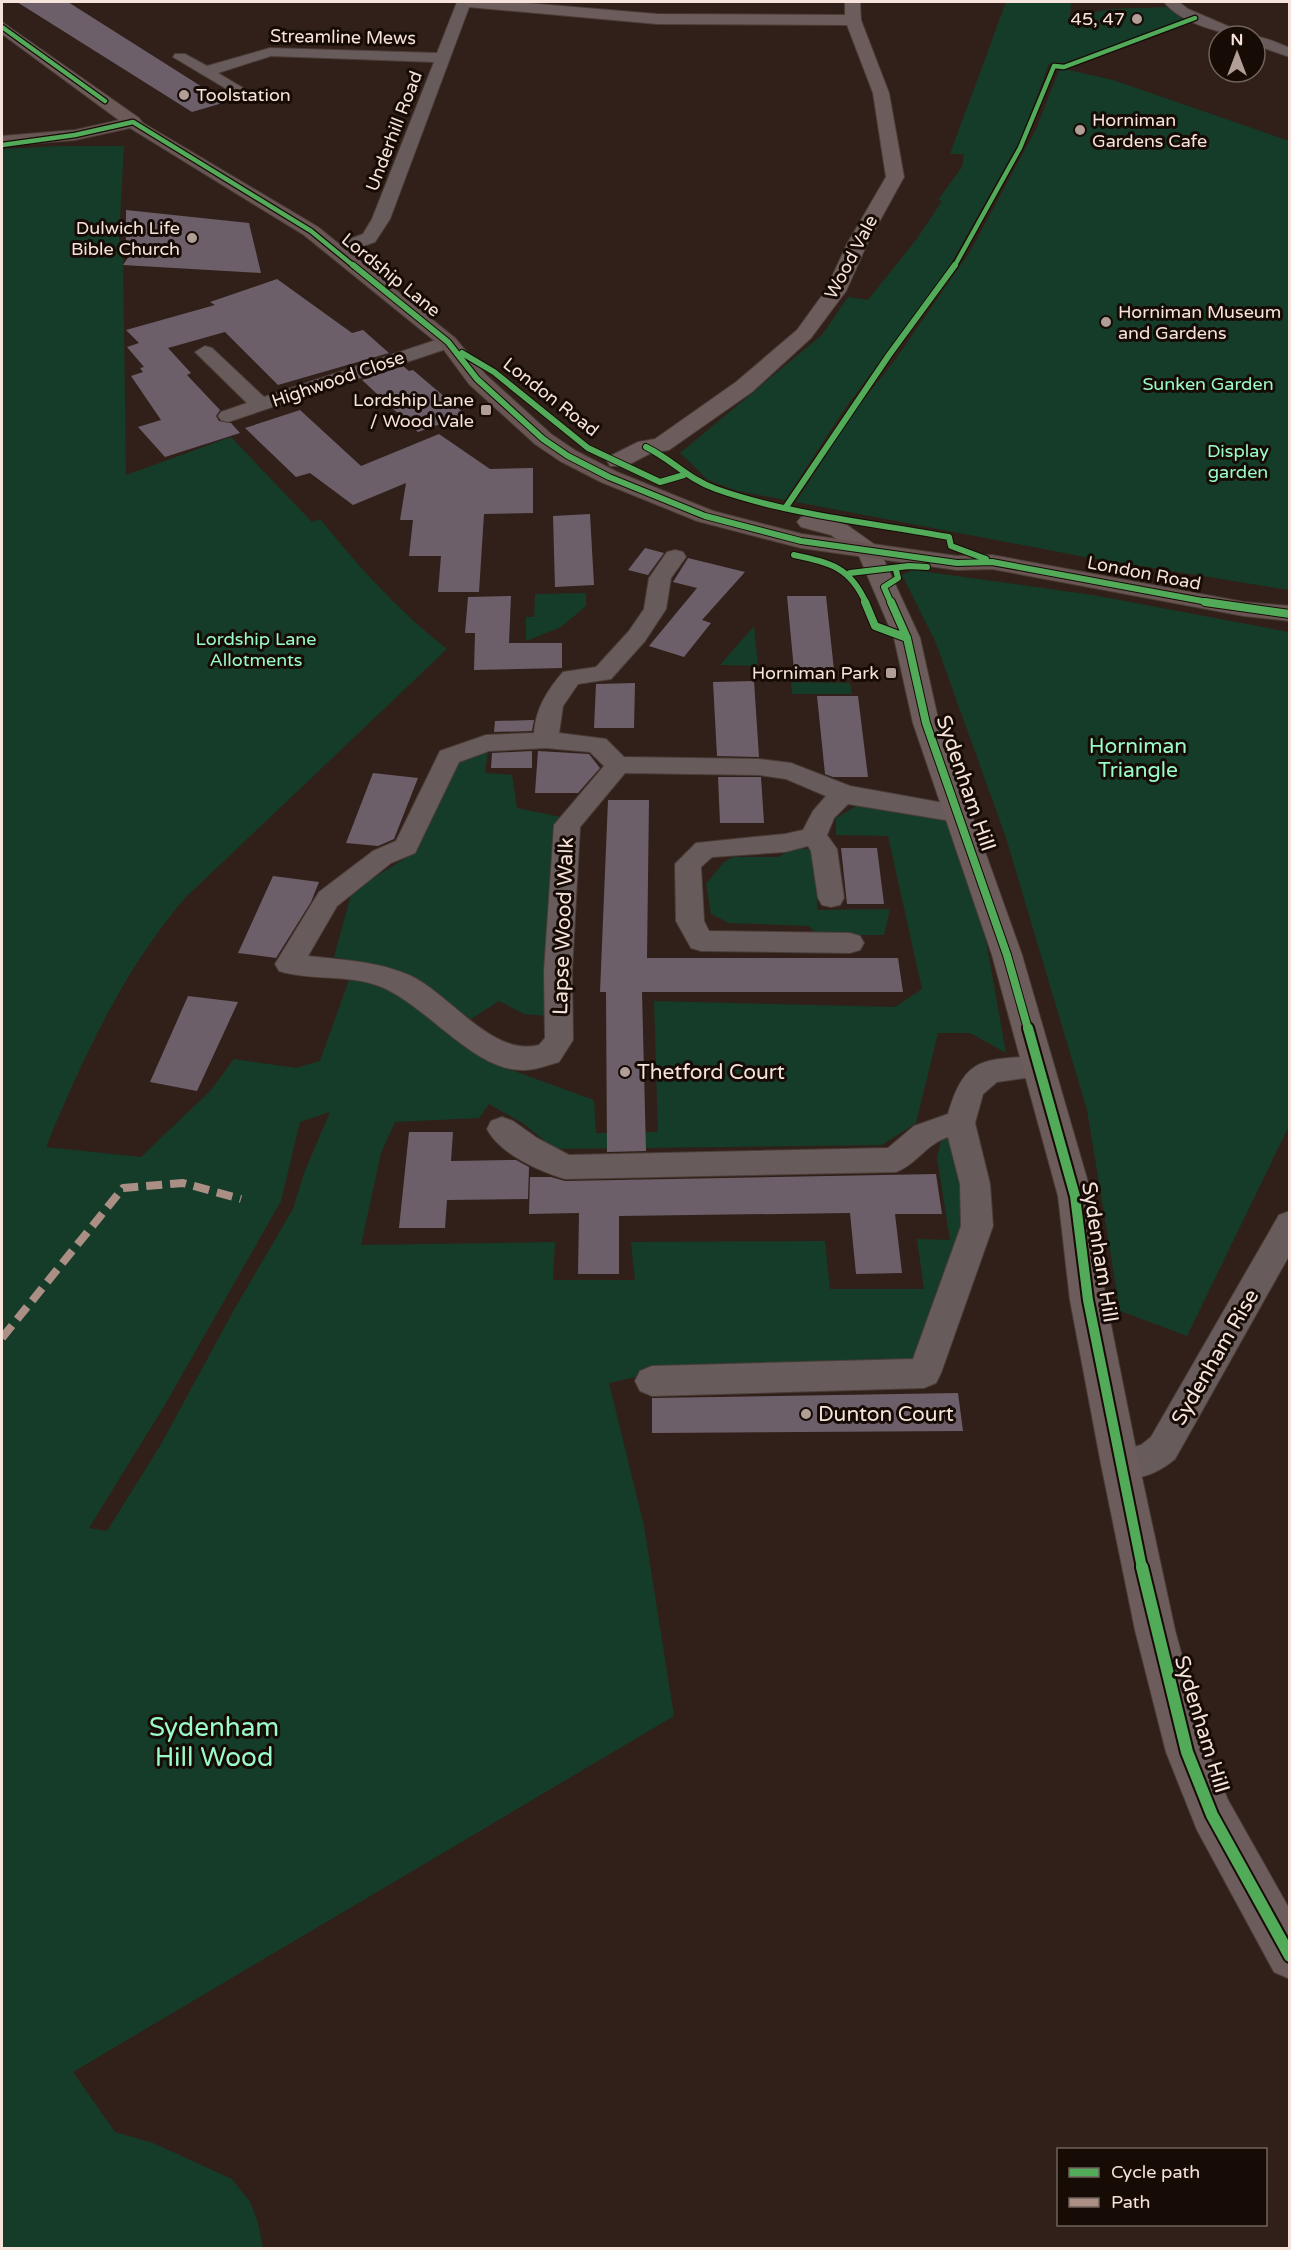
<svg xmlns="http://www.w3.org/2000/svg" width="1291" height="2250" viewBox="0 0 1291 2250" font-family="'Varela Round',sans-serif">
<style>
.green{fill:#153c29;fill-rule:evenodd}
.building{fill:#6c5f6a}
.lines{fill:none;stroke-linecap:round;stroke-linejoin:round}
.street-casing{stroke:#4a3c36;stroke-width:2}
.secondary-casing{stroke:#4a3c36;stroke-width:2}
.primary-casing{stroke:#4a3c36;stroke-width:2}
.highway-casing{stroke:#4a3c36;stroke-width:2}
.street{fill:#685b5b;fill-rule:evenodd}
.secondary{fill:#6c5c5b;fill-rule:evenodd}
.primary{fill:#6c5a59;fill-rule:evenodd}
.highway{fill:#695654;fill-rule:evenodd}
.quiet{stroke:#ac8f84;stroke-width:8;stroke-dasharray:16 8;stroke-linecap:butt}
.cycleway-far4-casing{stroke:#170b06;stroke-width:7}
.cycleway-far3-casing{stroke:#170b06;stroke-width:8}
.cycleway-far2-casing{stroke:#170b06;stroke-width:10}
.cycleway-far1-casing{stroke:#170b06;stroke-width:14}
.cycleway-casing{stroke:#170b06;stroke-width:16}
.cycleway-far4{stroke:#51ab58;stroke-width:4.5}
.cycleway-far3{stroke:#51ab58;stroke-width:6}
.cycleway-far2{stroke:#51ab58;stroke-width:8}
.cycleway-far1{stroke:#51ab58;stroke-width:10}
.cycleway{stroke:#51ab58;stroke-width:12}
.poi-dot{fill:#b19f97;stroke:#170b06;stroke-width:2}
.labels{text-anchor:middle;stroke-width:6;stroke-linejoin:round;paint-order:stroke}
.far-poi-label{font-size:18px;fill:#f6e3db;stroke:#170b06;text-anchor:end}
.far-street-label{font-size:18px;fill:#f6e3db;stroke:#170b06}
.far-park-label{font-size:18px;fill:#98fbc9;stroke:#170b06}
.park-label{font-size:21px;fill:#98fbc9;stroke:#170b06}
.street-label{font-size:21px;fill:#f6e3db;stroke:#170b06}
.poi-label{font-size:21px;fill:#f6e3db;stroke:#170b06;text-anchor:start}
.near-park-label{font-size:26px;fill:#98fbc9;stroke:#170b06}
</style>
<rect width="100%" height="100%" fill="#302019"/>
<path class="green" d="M 1006,2 L 1071,2 L 1070,17 L 1110,9 L 1168,7 L 1191,17 L 1069,63 L 1049,64 L 1022,137 L 948,269 L 844,410 L 785,500 L 738,491 L 708,480 L 680,453 L 822,335 L 848,297 L 868,300 L 916,240 L 942,201 L 938,200 L 962,167 L 964,154 L 950,154 Z
M 1060,68 L 1113,80 L 1289,141 L 1289,590 L 1085,557 L 796,502 L 854,412 L 895,360 L 971,250 L 1036,129 Z
M 59,146 L 124,146 L 119,238 L 123,251 L 126,475 L 231,437 L 312,522 L 320,519 C 359,567 398,611 447,649 L 185,898 C 123,970 82,1060 46,1147 L 141,1157 L 210,1091 L 234,1059 L 296,1068 L 320,1061 L 349,980 L 386,985 L 441,1018 L 495,1064 L 594,1100 L 596,1133 L 658,1132 L 654,1001 L 895,1007 L 922,989 L 888,836 L 836,835 L 836,818 L 858,805 L 945,817 L 951,825 L 986,941 L 1006,1053 L 970,1033 L 938,1033 L 916,1123 L 882,1145 L 555,1149 L 524,1124 L 489,1104 L 479,1118 L 395,1122 L 381,1153 L 361,1245 L 555,1242 L 553,1280 L 635,1280 L 631,1242 L 825,1241 L 830,1289 L 924,1289 L 917,1239 L 950,1240 L 937,1157 L 942,1137 L 950,1135 L 969,1228 L 916,1364 L 662,1371 L 609,1383 L 644,1526 L 674,1716 L 73,2072 L 115,2132 L 153,2143 L 232,2179 L 250,2202 L 258,2223 L 263,2248 L 2,2248 L 2,149 ZM 330,1112 L 304,1173 L 293,1209 L 235,1308 L 160,1446 L 107,1531 L 89,1528 L 166,1403 L 281,1201 L 300,1122 Z
M 913,570 L 1093,595 L 1289,632 L 1289,1126 L 1187,1336 L 1120,1311 L 1087,1110 L 1006,838 L 936,643 L 902,575 Z
M 586,593 L 586,606 L 561,627 L 526,641 L 526,617 L 534,617 L 535,594 Z
M 754,626 L 758,666 L 720,665 Z
M 791,682 L 850,683 L 852,694 L 792,694 Z
M 488,750 L 485,773 L 512,775 L 517,808 L 561,817 L 546,1016 L 524,1014 L 499,1001 L 471,1019 L 424,987 L 377,966 L 334,957 L 352,891 L 414,853 L 432,769 Z
M 795,848 L 817,850 L 817,910 L 890,909 L 884,935 L 817,935 L 809,926 L 729,923 L 711,914 L 706,884 L 724,862 L 733,857 L 778,857 Z"/>
<path class="building" d="M 17,2 L 68,2 L 226,102 L 192,112 Z
M 126,210 L 249,223 L 261,273 L 123,265 L 138,243 L 126,242 Z
M 277,279 L 352,333 L 363,330 L 389,353 L 278,385 L 225,332 L 168,348 L 191,373 L 187,375 L 220,410 L 216,416 L 219,421 L 231,423 L 240,433 L 165,457 L 138,427 L 161,420 L 131,376 L 143,372 L 140,368 L 144,367 L 127,347 L 139,343 L 126,330 L 215,305 L 210,302 Z
M 403,366 L 409,371 L 413,370 L 466,415 L 418,432 L 362,380 Z
M 300,410 L 361,466 L 439,434 L 490,469 L 533,468 L 533,513 L 484,514 L 479,592 L 438,592 L 441,556 L 409,556 L 413,520 L 400,520 L 406,483 L 353,505 L 310,473 L 296,477 L 245,428 Z
M 590,514 L 594,585 L 555,587 L 553,516 Z
M 645,548 L 664,553 L 648,575 L 628,570 Z
M 688,558 L 745,572 L 702,620 L 711,623 L 684,657 L 649,646 L 697,588 L 673,582 Z
M 511,596 L 509,643 L 562,643 L 562,668 L 474,670 L 475,633 L 465,633 L 468,597 Z
M 787,596 L 826,596 L 834,670 L 794,670 Z
M 754,681 L 759,757 L 717,756 L 713,682 Z
M 635,683 L 634,728 L 594,728 L 596,684 Z
M 817,696 L 858,696 L 868,777 L 833,777 L 825,774 Z
M 534,720 L 532,731 L 494,732 L 495,721 Z
M 532,751 L 532,768 L 491,768 L 492,753 Z
M 538,751 L 589,754 L 600,768 L 578,793 L 535,793 Z
M 373,773 L 418,778 L 394,839 L 378,846 L 346,843 Z
M 718,777 L 761,777 L 764,823 L 720,823 Z
M 608,800 L 649,800 L 647,958 L 898,958 L 903,992 L 642,992 L 646,1151 L 607,1152 L 606,992 L 600,992 Z
M 841,848 L 877,848 L 884,904 L 847,904 Z
M 273,876 L 319,882 L 311,902 L 276,958 L 238,953 Z
M 188,996 L 238,1002 L 197,1091 L 150,1082 Z
M 409,1132 L 453,1132 L 451,1161 L 516,1160 L 529,1167 L 528,1199 L 447,1200 L 445,1228 L 399,1228 Z
M 936,1174 L 942,1214 L 895,1214 L 902,1273 L 856,1274 L 850,1213 L 619,1216 L 619,1274 L 578,1274 L 579,1213 L 529,1214 L 530,1177 L 551,1177 L 565,1181 Z
M 958,1393 L 963,1431 L 652,1433 L 652,1398 Z"/>
<g class="lines">
<g class="street-casing">
<path id="street" d="M 457,2 L 471,2 L 390,219 L 375,242 L 335,256 L 329,255 L 326,251 L 329,247 L 363,234 L 372,219 L 434,62 L 271,56 L 218,73 L 250,92 L 253,95 L 245,100 L 173,57 L 175,54 L 185,54 L 207,66 L 270,48 L 437,53 Z
M 1164,2 L 1179,2 L 1188,9 L 1251,36 C 1226,36 1180,23 1164,2 Z
M 1253,36 C 1265,37 1278,43 1290,48 L 1290,57 L 1255,45 Z
M 448,336 L 455,338 L 457,342 L 455,346 L 228,422 L 221,420 L 218,416 L 221,412 L 247,403 L 195,352 L 205,346 L 212,348 L 264,397 Z
M 675,550 L 683,552 L 686,557 L 671,578 L 666,609 L 645,641 L 611,679 L 578,684 L 563,706 L 559,733 L 606,739 L 624,757 L 759,759 L 791,763 L 850,786 L 966,807 L 970,813 L 966,819 L 957,822 L 848,804 L 834,818 L 827,835 L 837,849 L 844,898 L 840,905 L 831,907 L 822,905 L 818,898 L 811,851 L 808,846 L 785,852 L 712,857 L 701,867 L 704,921 L 709,931 L 850,933 L 860,936 L 864,943 L 860,950 L 850,953 L 701,951 L 691,948 L 676,921 L 675,864 L 696,843 L 785,834 L 803,830 L 813,811 L 826,796 L 786,779 L 759,775 L 625,773 L 580,827 L 572,971 L 573,1040 L 559,1062 C 548,1065 536,1070 524,1070 C 474,1072 425,1003 379,986 C 347,974 311,981 279,971 L 275,964 L 319,892 L 373,851 L 396,841 L 440,751 L 486,735 L 534,733 C 536,708 547,691 563,672 L 596,667 L 629,631 L 644,609 L 649,578 L 667,552 ZM 546,748 L 590,752 L 604,766 L 554,825 L 544,971 L 545,1038 L 539,1045 C 492,1057 451,995 411,976 C 378,961 343,960 308,956 L 337,906 L 391,863 L 415,853 L 459,762 L 489,751 Z
M 1037,1056 L 1047,1059 L 1052,1067 L 1047,1075 L 997,1082 L 983,1094 L 975,1123 L 990,1184 L 993,1226 L 941,1373 L 936,1383 L 924,1388 L 652,1396 L 640,1391 L 635,1381 L 640,1371 L 652,1366 L 913,1359 L 961,1226 L 960,1184 L 948,1137 C 926,1144 916,1165 896,1172 L 565,1179 C 539,1171 500,1154 487,1129 L 491,1121 L 502,1117 L 513,1121 L 537,1138 L 569,1155 L 888,1148 L 914,1126 L 948,1114 C 965,1056 983,1060 1037,1056 Z
M 1290,1211 L 1290,1254 L 1175,1459 C 1156,1475 1132,1484 1108,1475 L 1103,1464 L 1108,1453 L 1141,1445 L 1151,1437 L 1279,1215 Z"/>
</g>
<g class="secondary-casing">
<path id="secondary" d="M 461,2 L 515,2 L 657,14 L 845,15 L 845,2 L 860,2 L 861,20 L 889,93 L 904,177 L 867,244 L 846,291 L 811,338 L 752,392 L 669,450 L 651,453 L 626,466 L 610,466 L 607,461 L 610,456 L 638,442 L 655,439 L 736,382 L 797,330 L 826,290 L 847,244 L 886,177 L 873,93 L 847,25 L 657,24 L 468,7 Z
M 809,515 L 847,525 L 878,547 L 920,638 L 939,723 L 1022,955 L 1092,1196 L 1106,1300 L 1139,1464 L 1175,1630 L 1208,1752 L 1228,1800 L 1290,1910 L 1290,1979 L 1274,1972 L 1197,1830 L 1166,1752 L 1135,1630 L 1101,1464 L 1070,1300 L 1058,1196 L 992,955 L 913,723 L 894,638 L 859,556 L 831,535 L 801,527 L 797,522 L 801,517 Z"/>
</g>
<g class="primary-casing">
<path id="primary" d="M 2,22 L 139,118 L 142,122 L 139,126 L 127,126 L 2,34 Z"/>
</g>
<g class="highway-casing">
<path id="highway" d="M 133,117 L 318,227 L 455,338 L 485,374 L 551,434 L 576,451 L 617,472 L 713,511 L 802,534 L 957,556 L 992,555 L 1244,602 L 1290,606 L 1290,621 L 1244,616 L 992,569 L 957,570 L 801,548 L 697,521 L 601,482 L 560,461 L 535,444 L 469,384 L 441,346 L 304,235 L 130,128 L 75,140 L 2,146 L 2,136 L 75,130 Z"/>
</g>
<use href="#street" class="street"/>
<use href="#secondary" class="secondary"/>
<use href="#primary" class="primary"/>
<use href="#highway" class="highway"/>
<path class="quiet" d="M 2,1338 L 123,1188 L 183,1183 L 241,1199"/>
<g class="cycleway-far4-casing">
<path id="cycleway-far4" d="M 2,27 L 105,101
M 2,145 L 75,135 L 133,122 L 311,231 L 355,267
M 954,267 L 1020,148 L 1054,66 L 1064,67 L 1195,18"/>
</g>
<g class="cycleway-far3-casing">
<path id="cycleway-far3" d="M 353,265 L 448,342 L 477,379 L 543,439 L 568,456 L 609,477 L 705,516 L 801,541 L 957,563 L 992,562 L 1213,603
M 462,353 L 494,372 L 588,448 L 660,482 L 684,475
M 646,447 C 673,460 686,478 716,489 C 790,515 872,523 949,537 L 951,546 L 986,559
M 786,507 L 889,355 L 955,265
M 794,555 C 831,563 850,567 866,603
M 850,573 L 909,566 L 927,567
M 891,603 L 884,587 L 898,578 L 896,570"/>
</g>
<g class="cycleway-far2-casing">
<path id="cycleway-far2" d="M 865,602 L 875,626 L 907,638
M 891,602 L 907,638 L 926,723 L 1007,955 L 1028,1029
M 1205,602 L 1290,614"/>
</g>
<g class="cycleway-far1-casing">
<path id="cycleway-far1" d="M 1028,1028 L 1075,1196 L 1088,1300 L 1142,1568"/>
</g>
<g class="cycleway-casing">
<path id="cycleway" d="M 1142,1567 L 1187,1752 L 1212,1815 L 1290,1956"/>
</g>
<use href="#cycleway-far4" class="cycleway-far4"/>
<use href="#cycleway-far3" class="cycleway-far3"/>
<use href="#cycleway-far2" class="cycleway-far2"/>
<use href="#cycleway-far1" class="cycleway-far1"/>
<use href="#cycleway" class="cycleway"/>
</g>
<g class="poi-dot">
<circle cx="1137" cy="19" r="6"/>
<circle cx="184" cy="95" r="6"/>
<circle cx="1080" cy="130" r="6"/>
<circle cx="192" cy="238" r="6"/>
<circle cx="1106" cy="322" r="6"/>
<rect x="480" y="404" width="12" height="12" rx="3"/>
<rect x="885" y="667" width="12" height="12" rx="3"/>
<circle cx="625" cy="1072" r="6"/>
<circle cx="806" cy="1414" r="6"/>
</g>
<g class="labels">
<g class="far-poi-label">
<text x="1125" y="25">45, 47</text>
<text x="196" y="101" text-anchor="start">Toolstation</text>
<text x="1092" y="126" text-anchor="start">Horniman<tspan x="1092" dy="21">Gardens Cafe</tspan></text>
<text x="180" y="234">Dulwich Life<tspan x="180" dy="21">Bible Church</tspan></text>
<text x="1118" y="318" text-anchor="start">Horniman Museum<tspan x="1118" dy="21">and Gardens</tspan></text>
<text x="474" y="406">Lordship Lane<tspan x="474" dy="21">/ Wood Vale</tspan></text>
<text x="879" y="679">Horniman Park</text>
</g>
<g class="far-street-label">
<text transform="translate(343 37) rotate(1)" y="6">Streamline Mews</text>
<text transform="translate(394 131) rotate(-69)" y="6">Underhill Road</text>
<text transform="translate(851 257) rotate(-62)" y="6">Wood Vale</text>
<text transform="translate(391 275) rotate(39)" y="6">Lordship Lane</text>
<text transform="translate(338 379) rotate(-19)" y="6">Highwood Close</text>
<text transform="translate(551 397) rotate(38)" y="6">London Road</text>
<text transform="translate(1144 573) rotate(11)" y="6">London Road</text>
</g>
<g class="far-park-label">
<text x="1208" y="390">Sunken Garden</text>
<text x="1238" y="457">Display<tspan x="1238" dy="21">garden</tspan></text>
<text x="256" y="645">Lordship Lane<tspan x="256" dy="21">Allotments</tspan></text>
</g>
<g class="park-label">
<text x="1138" y="753">Horniman<tspan x="1138" dy="24">Triangle</tspan></text>
</g>
<g class="street-label">
<text transform="translate(966 783) rotate(71)" y="7">Sydenham Hill</text>
<text transform="translate(563 926) rotate(-88)" y="7">Lapse Wood Walk</text>
<text transform="translate(1100 1252) rotate(81)" y="7">Sydenham Hill</text>
<text transform="translate(1215 1357) rotate(-60)" y="7">Sydenham Rise</text>
<text transform="translate(1202 1724) rotate(73)" y="7">Sydenham Hill</text>
</g>
<g class="poi-label">
<text x="637" y="1079">Thetford Court</text>
<text x="818" y="1421">Dunton Court</text>
</g>
<g class="near-park-label">
<text x="214" y="1736">Sydenham<tspan x="214" dy="30">Hill Wood</tspan></text>
</g>
</g>
<rect width="1291" height="2250" fill="none" stroke="#f6e3db" stroke-width="6"/>
<rect x="1057" y="2148" width="210" height="78" fill="#170b06" stroke="#70615b" stroke-width="1.5"/>
<rect x="1069" y="2168" width="30" height="9" fill="#51ab58" stroke="#70615b" stroke-width="1.5"/>
<text x="1111" y="2178" font-size="18" fill="#f6e3db">Cycle path</text>
<rect x="1069" y="2198" width="30" height="9" fill="#ac8f84" stroke="#70615b" stroke-width="1.5"/>
<text x="1111" y="2208" font-size="18" fill="#f6e3db">Path</text>
<g transform="translate(1237 54)"><circle r="28" fill="#170b06" stroke="#70615b" stroke-width="1.5"/>
<path d="M0-4.5L10 22L0 15L-10 22Z" fill="#b19f97"/>
<text y="-9" font-size="16" font-weight="bold" text-anchor="middle" fill="#f6e3db">N</text>
</g>
</svg>
